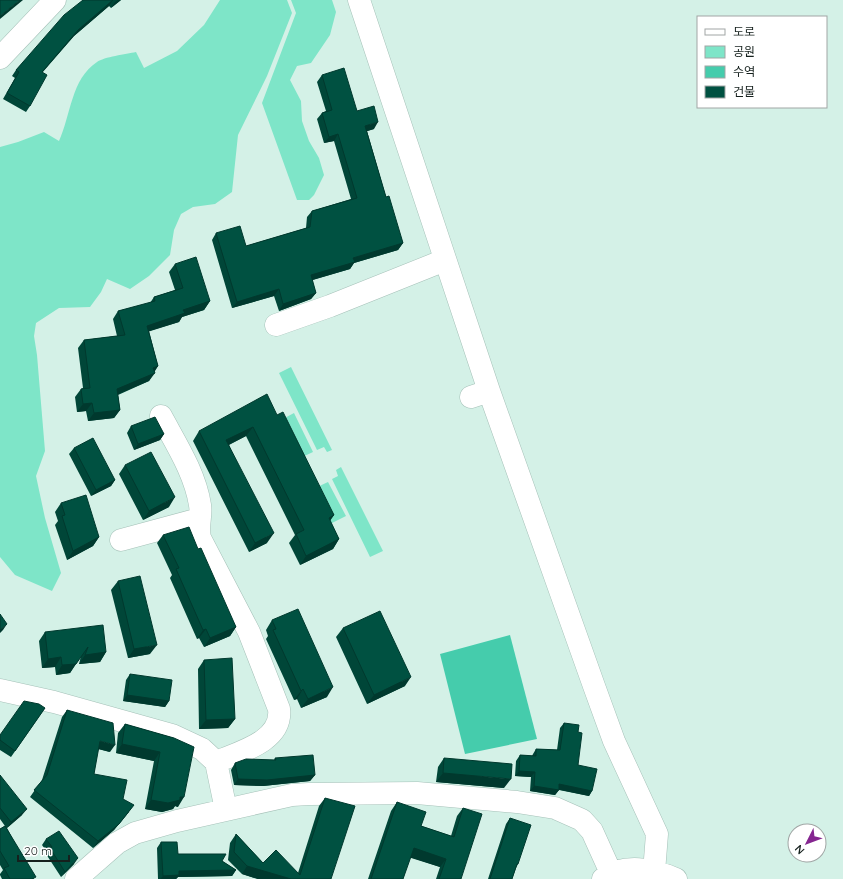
<svg xmlns="http://www.w3.org/2000/svg" width="843" height="879" viewBox="0 0 843 879" font-family="Quicksand,'Noto Sans KR',sans-serif">
<style>
.green{fill:#7ee5c8}
.water{fill:#45ccac}
.lines{fill:none;stroke-linecap:round;stroke-linejoin:round}
.minor-casing{stroke:#a5c1b8;stroke-width:23}
.minor{stroke:#fff;stroke-width:22}
.wall{fill:#004638}
.shaded-wall{fill:#00392e}
.building{fill:#005141;stroke:#00392e}
</style>
<rect width="100%" height="100%" fill="#d4f1e7"/>
<path class="green" d="M 220,0 L 287,0 L 292,13 L 267,76 L 238,135 L 232,192 L 215,204 L 193,207 L 181,214 L 174,230 L 170,255 L 149,276 L 130,289 L 107,279 L 101,292 L 90,307 L 59,308 L 36,323 L 34,336 L 37,355 L 45,451 L 36,476 L 45,518 L 61,573 L 52,591 L 15,575 L 0,557 L 0,147 L 18,142 L 44,132 L 59,141 C 71,115 71,79 97,62 C 104,57 126,54 136,52 L 144,68 L 177,51 L 204,25 Z
M 291,0 L 332,0 L 336,12 L 330,35 L 311,63 L 297,66 L 290,80 L 301,101 L 302,121 L 309,141 L 319,158 L 324,175 L 314,195 L 309,200 L 297,200 L 262,103 L 296,13 Z
M 291,367 L 332,450 L 327,452 L 324,447 L 317,450 L 279,373 Z
M 294,413 L 313,452 L 298,459 L 279,421 Z
M 341,467 L 383,551 L 370,557 L 332,479 L 338,476 L 336,470 Z
M 328,482 L 346,516 L 330,524 L 313,489 Z"/>
<path class="water" d="M 510,635 L 537,739 L 465,754 L 440,654 Z"/>
<g class="lines">
<g class="minor-casing">
<path id="minor" d="M 359,0 L 489,391 L 594,686 L 614,741 L 657,834 L 654,872
M 0,58 L 55,0
M 276,325 L 330,306 L 445,260
M 471,397 L 489,391
M 161,416 C 176,444 195,473 200,505 C 202,516 197,525 200,538 L 249,632 L 279,709 C 283,741 240,752 216,762
M 121,540 L 199,519
M 0,690 L 54,702 L 172,735 L 202,749 L 216,762 L 226,810
M 76,879 L 117,843 L 135,833 L 177,821 L 292,795 L 309,794 L 417,793 L 517,802 L 555,808 L 582,820 L 592,831 L 611,873
M 603,879 C 624,863 653,869 676,879"/>
</g>
<use href="#minor" class="minor"/>
</g>
<path class="wall" d="M 83,0 L 121,0 L 111,8 L 109,6 L 74,36 L 42,73 L 30,106 L 26,112 L 3,99 L 15,78 L 12,76 L 16,70 Z
M 322,75 L 374,129 L 367,131 L 386,197 L 403,243 L 398,250 L 354,263 L 350,269 L 312,280 L 316,293 L 311,299 L 279,311 L 274,296 L 232,308 L 212,240 L 216,233 L 246,246 L 306,228 L 307,217 L 312,211 L 351,199 L 334,141 L 324,143 L 317,119 L 322,113 L 326,111 L 317,82 Z
M 175,264 L 210,301 L 204,310 L 182,317 L 179,322 L 149,331 L 158,366 L 149,381 L 118,395 L 120,410 L 114,418 L 88,421 L 86,411 L 77,412 L 75,397 L 81,389 L 83,388 L 78,348 L 84,340 L 117,336 L 113,319 L 118,311 L 150,303 L 154,297 L 175,290 L 169,272 Z
M 277,415 L 334,515 L 330,521 L 339,539 L 333,549 L 300,565 L 289,543 L 295,535 L 246,436 L 229,445 L 267,543 L 249,552 L 193,441 L 199,431 Z
M 131,426 L 164,434 L 160,440 L 134,450 L 127,433 Z
M 74,448 L 115,480 L 111,486 L 91,496 L 69,454 Z
M 125,465 L 169,507 L 143,520 L 119,474 Z
M 61,503 L 99,537 L 93,546 L 67,560 L 55,525 L 58,521 L 55,512 Z
M 163,535 L 198,549 L 236,627 L 230,636 L 204,647 L 199,638 L 197,639 L 170,578 L 172,575 L 157,543 Z
M 118,581 L 150,654 L 128,658 L 111,590 Z
M 272,620 L 327,697 L 301,708 L 297,699 L 294,700 L 266,639 L 268,636 L 266,630 Z
M 343,628 L 405,686 L 367,704 L 336,637 Z
M 45,632 L 106,652 L 100,662 L 79,664 L 81,656 L 70,673 L 56,675 L 55,667 L 42,668 L 39,641 Z
M 204,660 L 235,719 L 228,728 L 199,729 L 198,669 Z
M 130,674 L 169,701 L 165,707 L 123,701 L 126,680 Z
M 45,708 L 11,757 L 0,750 L 0,735 Z
M 67,710 L 110,752 L 98,749 L 94,774 L 123,799 L 129,812 L 114,830 L 93,848 L 30,797 L 42,780 L 62,717 Z
M 564,723 L 578,732 L 578,765 L 592,791 L 589,796 L 559,790 L 555,795 L 530,791 L 531,777 L 515,776 L 516,761 L 520,755 L 532,756 L 533,754 L 536,749 L 557,750 L 560,728 Z
M 125,724 L 174,738 L 178,807 L 175,806 L 173,809 L 162,812 L 145,809 L 154,761 L 116,753 L 118,733 Z
M 275,758 L 315,775 L 310,781 L 263,786 L 234,785 L 231,770 L 235,763 L 274,760 Z
M 444,758 L 504,788 L 436,782 L 438,767 Z
M 0,775 L 22,815 L 7,828 L 34,879 L 2,879 L 0,875 L 0,874 L 3,870 L 0,865 L 0,829 L 5,826 L 0,819 Z
M 325,798 L 331,879 L 258,879 L 242,874 L 228,860 L 230,843 L 236,834 L 263,863 L 298,873 L 319,806 Z
M 397,802 L 421,826 L 451,836 L 457,816 L 463,808 L 461,879 L 436,879 L 440,867 L 410,857 L 403,879 L 368,879 L 391,811 Z
M 510,818 L 518,864 L 516,868 L 512,879 L 488,879 L 506,824 Z
M 46,839 L 74,864 L 61,877 L 46,854 L 47,852 L 42,845 Z
M 161,842 L 178,854 L 222,861 L 236,870 L 232,876 L 178,877 L 176,879 L 158,879 L 157,848 Z"/>
<path class="shaded-wall" d="M 20,0 L 23,0 L 0,19 L 0,16 Z
M 113,0 L 109,6 L 74,36 L 37,78 L 42,72 L 78,30 Z
M 118,0 L 121,0 L 111,8 L 115,2 Z
M 378,122 L 374,129 L 361,133 L 365,126 Z
M 338,134 L 334,141 L 324,143 L 329,137 Z
M 403,243 L 398,250 L 354,263 L 350,269 L 306,282 L 311,275 L 353,258 Z
M 279,289 L 274,296 L 232,308 L 237,302 Z
M 316,293 L 311,299 L 279,311 L 283,304 Z
M 210,301 L 204,310 L 182,317 L 179,322 L 141,334 L 147,326 L 183,310 Z
M 158,366 L 153,373 L 155,373 L 149,381 L 111,397 L 117,389 L 153,368 Z
M 92,403 L 86,411 L 77,412 L 83,404 Z
M 120,410 L 114,418 L 88,421 L 94,413 Z
M 253,427 L 246,436 L 220,449 L 226,440 Z
M 164,434 L 160,440 L 134,450 L 138,444 Z
M 115,480 L 111,486 L 91,496 L 96,490 Z
M 175,497 L 169,507 L 143,520 L 149,511 Z
M 334,515 L 327,524 L 329,518 Z
M 274,533 L 267,543 L 249,552 L 255,543 Z
M 99,537 L 93,546 L 67,560 L 73,551 Z
M 339,539 L 333,549 L 300,565 L 306,556 Z
M 7,624 L 3,630 L 0,633 L 0,630 Z
M 236,627 L 230,636 L 204,647 L 210,638 Z
M 206,629 L 199,638 L 197,639 L 203,630 Z
M 157,645 L 150,654 L 128,658 L 134,649 Z
M 106,652 L 100,662 L 79,664 L 85,655 Z
M 61,657 L 55,667 L 42,668 L 48,659 Z
M 76,664 L 70,673 L 56,675 L 62,665 Z
M 411,677 L 405,686 L 367,704 L 374,695 Z
M 333,687 L 327,697 L 301,708 L 308,699 Z
M 303,689 L 297,699 L 294,700 L 301,691 Z
M 127,695 L 169,701 L 165,707 L 123,701 Z
M 235,719 L 228,728 L 199,729 L 206,720 Z
M 100,741 L 115,745 L 110,752 L 95,748 Z
M 122,744 L 160,752 L 154,761 L 116,753 Z
M 519,771 L 535,772 L 531,777 L 515,776 Z
M 443,773 L 511,779 L 504,788 L 436,782 Z
M 315,775 L 310,781 L 263,786 L 234,785 L 238,779 Z
M 559,784 L 592,791 L 589,796 L 556,789 Z
M 534,786 L 559,790 L 555,795 L 530,791 Z
M 180,797 L 184,797 L 178,807 L 175,806 L 173,809 L 162,812 L 145,809 L 151,800 Z
M 134,805 L 114,830 L 93,848 L 98,841 Z
M 27,809 L 22,815 L 7,828 L 11,822 Z
M 414,848 L 446,859 L 440,867 L 408,857 Z
M 78,858 L 74,864 L 61,877 L 65,872 Z
M 247,866 L 291,879 L 258,879 L 242,874 Z
M 236,870 L 232,876 L 178,877 L 176,879 L 160,879 L 163,876 L 179,871 Z"/>
<path class="building" d="M 0,0 L 20,0 L 0,16 Z
M 83,0 L 113,0 L 78,30 L 42,72 L 47,75 L 30,106 L 7,93 L 19,72 L 16,70 L 64,15 Z
M 344,68 L 357,111 L 374,106 L 378,122 L 365,126 L 386,197 L 389,196 L 403,243 L 353,258 L 355,262 L 311,275 L 316,293 L 283,304 L 279,289 L 237,302 L 216,233 L 240,226 L 246,246 L 310,227 L 312,211 L 357,198 L 338,134 L 329,137 L 322,113 L 332,110 L 322,75 Z
M 196,257 L 210,301 L 183,310 L 185,313 L 147,326 L 158,366 L 153,368 L 155,373 L 117,389 L 120,410 L 94,413 L 92,403 L 83,404 L 81,389 L 90,388 L 84,340 L 125,335 L 118,311 L 155,301 L 154,297 L 183,288 L 175,264 Z
M 267,394 L 277,415 L 283,412 L 334,515 L 329,518 L 339,539 L 306,556 L 296,534 L 304,530 L 253,427 L 226,440 L 274,533 L 255,543 L 199,431 Z
M 155,417 L 164,434 L 138,444 L 131,426 Z
M 93,438 L 115,480 L 96,490 L 74,448 Z
M 151,452 L 175,497 L 149,511 L 125,465 Z
M 86,495 L 99,537 L 73,551 L 62,516 L 65,515 L 61,503 Z
M 189,527 L 198,549 L 201,548 L 236,627 L 210,638 L 206,629 L 203,630 L 176,569 L 179,568 L 163,535 Z
M 140,576 L 157,645 L 134,649 L 118,581 Z
M 298,609 L 333,687 L 308,699 L 303,689 L 301,691 L 273,630 L 276,629 L 272,620 Z
M 380,611 L 411,677 L 374,695 L 343,628 Z
M 0,614 L 7,624 L 0,630 Z
M 103,625 L 106,652 L 85,655 L 88,647 L 76,664 L 62,665 L 61,657 L 48,659 L 45,632 Z
M 232,658 L 235,719 L 206,720 L 204,660 Z
M 130,674 L 172,680 L 169,701 L 127,695 Z
M 24,701 L 39,704 L 45,708 L 15,751 L 0,740 L 0,735 Z
M 67,710 L 113,723 L 115,745 L 100,741 L 94,774 L 127,780 L 123,799 L 134,805 L 119,824 L 98,841 L 34,790 L 47,775 Z
M 564,723 L 579,725 L 578,732 L 582,733 L 578,765 L 597,769 L 592,791 L 559,784 L 559,790 L 534,786 L 535,772 L 519,771 L 520,755 L 536,756 L 536,749 L 560,750 Z
M 125,724 L 174,738 L 194,747 L 184,797 L 180,797 L 180,800 L 168,803 L 151,800 L 160,752 L 122,744 Z
M 313,755 L 315,775 L 267,780 L 238,779 L 235,763 L 246,759 L 276,760 L 275,758 Z
M 444,758 L 512,764 L 511,779 L 443,773 Z
M 0,775 L 27,809 L 11,822 L 0,808 Z
M 325,798 L 355,806 L 331,879 L 291,879 L 247,866 L 234,852 L 236,834 L 263,863 L 276,850 L 300,875 Z
M 397,802 L 426,812 L 421,826 L 454,837 L 463,808 L 482,814 L 461,879 L 439,879 L 446,859 L 414,848 L 403,879 L 371,879 Z
M 510,818 L 531,825 L 518,864 L 517,864 L 512,879 L 490,879 Z
M 5,826 L 36,877 L 32,879 L 10,879 L 4,868 L 9,866 L 0,851 L 0,829 Z
M 59,831 L 78,858 L 65,872 L 50,848 L 52,847 L 46,839 Z
M 161,842 L 177,842 L 178,854 L 226,854 L 222,861 L 236,870 L 179,871 L 179,875 L 163,876 Z"/>
<rect x="697" y="16" width="130" height="92" fill="#ffffff" stroke="#a1a6a5"/>
<rect x="705" y="29" width="20" height="6" fill="#ffffff" stroke="#a1a6a5"/>
<text x="733" y="36" font-size="12" fill="#15201d">도로</text>
<rect x="705" y="46" width="20" height="12" fill="#7ee5c8" stroke="#a1a6a5"/>
<text x="733" y="56" font-size="12" fill="#15201d">공원</text>
<rect x="705" y="66" width="20" height="12" fill="#45ccac" stroke="#a1a6a5"/>
<text x="733" y="76" font-size="12" fill="#15201d">수역</text>
<rect x="705" y="86" width="20" height="12" fill="#005141" stroke="#a1a6a5"/>
<text x="733" y="96" font-size="12" fill="#15201d">건물</text>
<g transform="translate(807 843) rotate(228)"><circle r="19" fill="#ffffff" stroke="#a1a6a5"/>
<path d="M0-3L7 15L0 10L-7 15Z" fill="#852690"/>
<text y="-6" font-size="11" font-weight="bold" text-anchor="middle" fill="#15201d">N</text>
</g>
<path d="M18 855v6h51v-6" fill="none" stroke="#15201d" stroke-width="2"/>
<text x="24" y="855" font-size="12" fill="#15201d" stroke="#ffffff" stroke-width="3" paint-order="stroke">20 m</text>
</svg>
